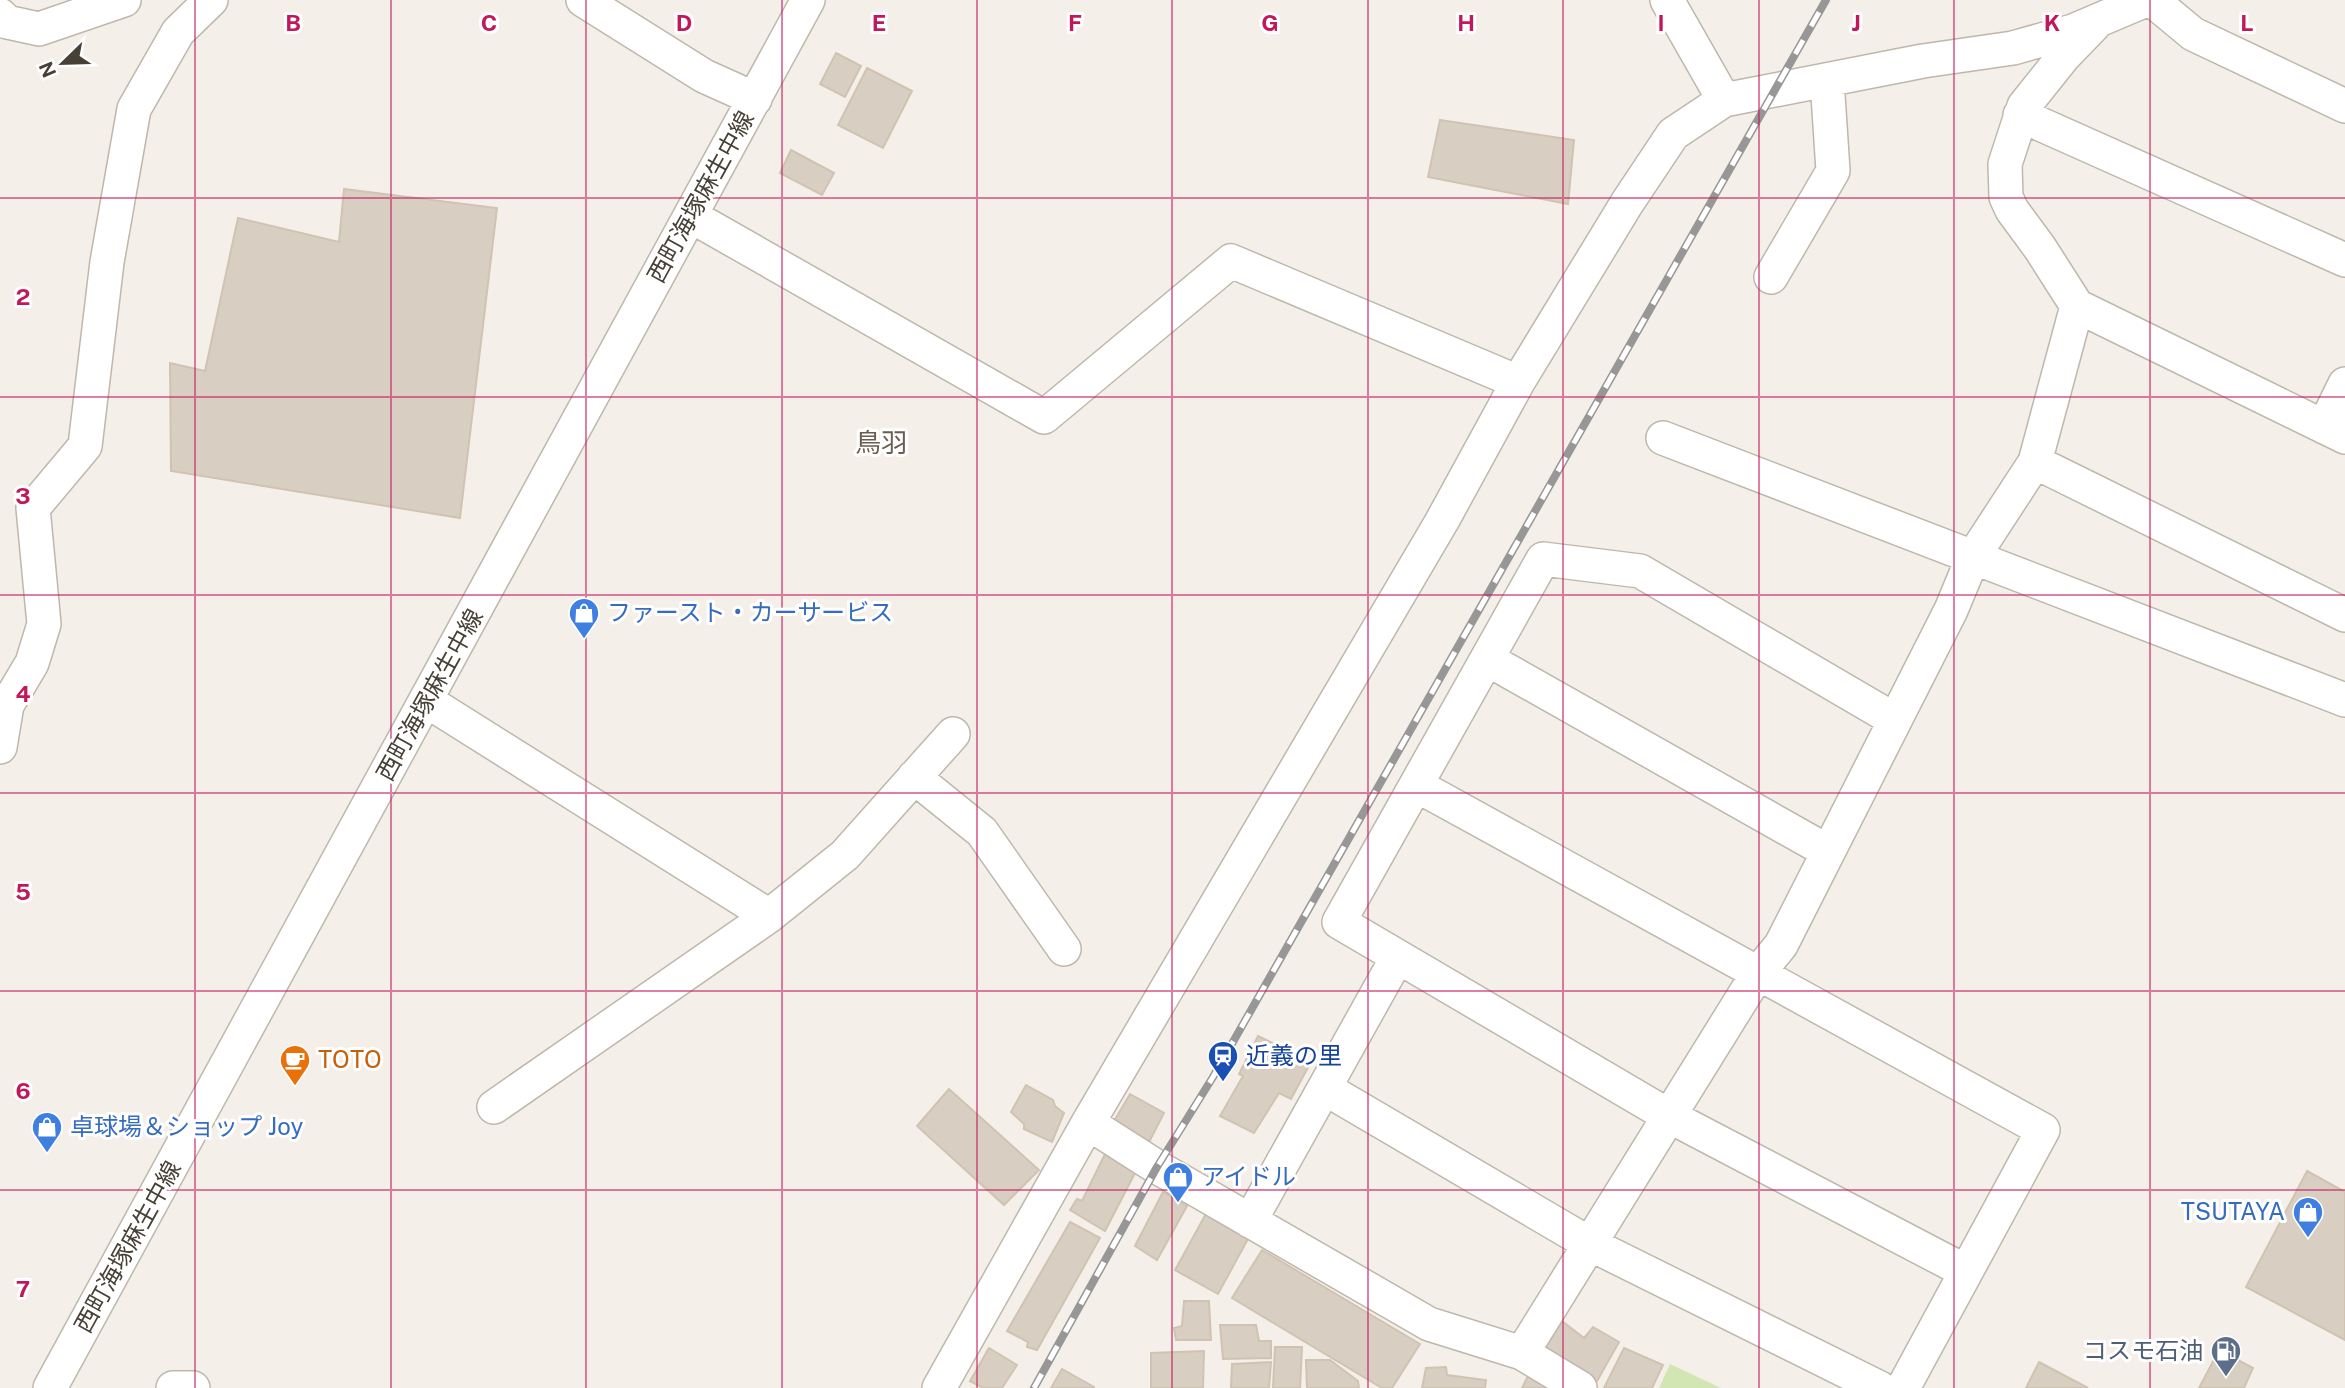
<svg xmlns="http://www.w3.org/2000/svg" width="2345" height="1388" viewBox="0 0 2345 1388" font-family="'Public Sans','Noto Sans JP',sans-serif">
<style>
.green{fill:#d2e6b3}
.building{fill:#d8cec2;stroke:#d0c3b2;stroke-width:2}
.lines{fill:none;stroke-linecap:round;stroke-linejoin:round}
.minor-casing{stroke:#bfb7ac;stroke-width:36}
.minor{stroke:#fff;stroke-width:33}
.rail-casing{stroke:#979797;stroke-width:8}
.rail{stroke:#fff;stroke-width:5;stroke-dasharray:16;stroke-linecap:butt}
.grid{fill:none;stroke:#c2185b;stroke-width:2;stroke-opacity:0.55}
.labels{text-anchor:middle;stroke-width:6;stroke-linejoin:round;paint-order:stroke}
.street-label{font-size:24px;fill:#474037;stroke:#fff}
.shop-label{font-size:24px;fill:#366cbe;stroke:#fff;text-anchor:start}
.transit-label{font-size:24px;fill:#164399;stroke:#fff;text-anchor:start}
.food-label{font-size:24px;fill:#c56008;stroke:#fff;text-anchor:start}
.service-label{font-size:24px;fill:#4e5e75;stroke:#fff;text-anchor:end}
.neighbourhood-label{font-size:26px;fill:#6a5e4f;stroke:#fff}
.grid-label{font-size:23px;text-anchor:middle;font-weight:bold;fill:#c2185b;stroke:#fff;stroke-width:6;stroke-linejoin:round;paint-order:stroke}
</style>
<rect width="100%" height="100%" fill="#f4f0e9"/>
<path class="green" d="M 1670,1364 L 1721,1388 L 1659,1388 Z"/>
<path class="building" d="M 836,53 L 861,66 L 845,97 L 820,84 Z
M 867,68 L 912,91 L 883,148 L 838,125 Z
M 1440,120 L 1574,140 L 1568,204 L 1428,177 Z
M 791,150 L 834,173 L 822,195 L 780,173 Z
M 344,189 L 497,208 L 460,518 L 171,471 L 170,363 L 205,371 L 238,218 L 339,242 Z
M 1258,1036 L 1311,1062 L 1291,1099 L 1279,1093 L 1254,1133 L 1220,1116 L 1243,1076 L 1239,1074 Z
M 1026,1085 L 1053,1100 L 1055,1106 L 1064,1113 L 1052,1142 L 1024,1129 L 1024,1124 L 1011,1112 Z
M 949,1089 L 1039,1170 L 1004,1205 L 917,1126 Z
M 1130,1094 L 1164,1113 L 1148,1144 L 1113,1123 Z
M 1105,1154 L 1135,1173 L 1105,1231 L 1070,1210 L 1077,1199 L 1082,1201 Z
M 2307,1171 L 2345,1192 L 2345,1340 L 2246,1287 Z
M 1163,1192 L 1187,1206 L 1157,1260 L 1135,1246 Z
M 1207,1212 L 1249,1237 L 1218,1294 L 1175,1270 Z
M 1070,1222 L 1100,1238 L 1037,1350 L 1027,1347 L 1028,1342 L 1007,1331 Z
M 1262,1250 L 1420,1344 L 1392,1388 L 1382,1388 L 1232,1298 Z
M 1184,1301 L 1209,1301 L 1211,1340 L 1176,1340 L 1174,1328 L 1182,1326 Z
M 1562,1321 L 1584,1338 L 1593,1327 L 1619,1342 L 1596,1383 L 1542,1353 Z
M 1220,1325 L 1256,1325 L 1259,1341 L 1271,1341 L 1271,1358 L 1223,1359 Z
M 1275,1347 L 1302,1347 L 1300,1388 L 1273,1388 Z
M 989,1348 L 1017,1365 L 1002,1388 L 983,1388 L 970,1381 Z
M 1624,1348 L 1663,1365 L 1652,1388 L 1604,1388 Z
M 2219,1350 L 2253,1368 L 2244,1388 L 2199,1388 Z
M 1204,1351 L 1203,1388 L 1151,1388 L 1151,1353 Z
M 1306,1360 L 1330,1360 L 1358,1381 L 1359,1388 L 1307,1388 Z
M 1271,1362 L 1269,1388 L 1231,1388 L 1232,1364 Z
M 2039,1362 L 2088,1388 L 2026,1388 Z
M 1446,1367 L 1447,1375 L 1486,1380 L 1485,1388 L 1422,1388 L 1426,1368 Z
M 1062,1369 L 1094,1387 L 1094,1388 L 1051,1388 Z
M 1529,1374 L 1555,1388 L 1522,1388 Z"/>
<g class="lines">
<g class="minor-casing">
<path id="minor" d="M 583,0 L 704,76 L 755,99
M 1667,0 L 1724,100
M 2152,0 L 2193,34 L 2345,106
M 0,15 L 7,22 L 39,29 L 124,0
M 2020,115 L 2345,260
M 691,216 L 1044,417 L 1231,261 L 1518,382
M 1771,277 L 1833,171 L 1827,80
M 2077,306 L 2345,437
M 2324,427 L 2345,384
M 1663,438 L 2345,700
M 2035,462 L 2345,615
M 1487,659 L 1827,851
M 427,701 L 769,916
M 1895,720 L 1640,571 L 1543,559 L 1339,922 L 1669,1116 L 1965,1271
M 0,747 L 7,705 L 32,663 L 44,624 L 33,508 L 85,446 L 107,262 L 134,109 L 178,32 L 211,0
M 914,777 L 982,832 L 1064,949
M 1416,785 L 2043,1130 L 1903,1388
M 1326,1089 L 1590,1244 L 1880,1388
M 494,1107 L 769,916 L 845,855 L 953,734
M 1088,1123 L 1157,1167 L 1429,1324 L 1522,1353 L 1580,1388
M 1250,1221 L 1397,958
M 1522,1353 L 1758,973 L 1781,945 L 1951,610 L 1973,557 L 2035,462 L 2077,306 L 2040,248 L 2012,210 L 2006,197 L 2005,164 L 2024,106 L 2064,56 L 2094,25
M 50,1388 L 808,0
M 173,1388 L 193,1388
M 939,1388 L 1088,1123 L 1442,521 L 1518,382 L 1627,203 L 1673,134 L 1724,100 L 1923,61 L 2013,48 L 2073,31 L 2146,0"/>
</g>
<use href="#minor" class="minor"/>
<g class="rail-casing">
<path id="rail" d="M 1034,1388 L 1157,1167 L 1213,1077 L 1826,0"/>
</g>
<use href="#rail" class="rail"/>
</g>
<path class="grid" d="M 195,0 L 195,1388M 391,0 L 391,1388M 586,0 L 586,1388M 782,0 L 782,1388M 977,0 L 977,1388M 1172,0 L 1172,1388M 1368,0 L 1368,1388M 1563,0 L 1563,1388M 1759,0 L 1759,1388M 1954,0 L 1954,1388M 2150,0 L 2150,1388M 0,198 L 2345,198M 0,397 L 2345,397M 0,595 L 2345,595M 0,793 L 2345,793M 0,991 L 2345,991M 0,1190 L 2345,1190"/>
<defs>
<g id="shop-pin" transform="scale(1.575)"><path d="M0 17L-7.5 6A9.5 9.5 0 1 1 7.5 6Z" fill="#3f7fe0" stroke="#fff"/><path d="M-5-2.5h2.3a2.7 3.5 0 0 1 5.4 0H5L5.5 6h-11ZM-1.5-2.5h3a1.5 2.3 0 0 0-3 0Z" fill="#fff"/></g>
<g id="station-pin" transform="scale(1.575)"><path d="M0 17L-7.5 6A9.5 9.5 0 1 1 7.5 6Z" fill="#1a4fb4" stroke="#fff"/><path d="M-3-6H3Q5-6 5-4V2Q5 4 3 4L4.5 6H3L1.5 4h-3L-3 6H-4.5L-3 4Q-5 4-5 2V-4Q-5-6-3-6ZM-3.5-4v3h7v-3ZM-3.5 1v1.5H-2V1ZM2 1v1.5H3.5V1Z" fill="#fff"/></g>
<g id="cafe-pin" transform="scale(1.575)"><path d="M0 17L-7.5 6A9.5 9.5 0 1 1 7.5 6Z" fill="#e8710a" stroke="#fff"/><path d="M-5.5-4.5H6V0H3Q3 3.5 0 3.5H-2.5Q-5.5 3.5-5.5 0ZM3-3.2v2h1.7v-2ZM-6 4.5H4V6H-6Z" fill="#fff"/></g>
<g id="fuel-pin" transform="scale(1.575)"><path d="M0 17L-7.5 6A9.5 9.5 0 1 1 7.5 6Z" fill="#5c6f8a" stroke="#fff"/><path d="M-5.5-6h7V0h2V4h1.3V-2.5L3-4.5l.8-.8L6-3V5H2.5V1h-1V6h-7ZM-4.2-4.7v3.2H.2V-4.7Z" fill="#fff"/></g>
</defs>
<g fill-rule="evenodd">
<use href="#shop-pin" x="584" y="613"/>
<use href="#station-pin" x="1223" y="1056"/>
<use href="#cafe-pin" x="295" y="1060"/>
<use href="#shop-pin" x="47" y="1127"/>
<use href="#shop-pin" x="1178" y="1177"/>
<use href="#shop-pin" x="2308" y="1212"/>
<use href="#fuel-pin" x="2226" y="1351"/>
</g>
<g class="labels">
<g class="street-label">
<text transform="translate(701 197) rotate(-61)" y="8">西町海塚麻生中線</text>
<text transform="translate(430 695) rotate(-61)" y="8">西町海塚麻生中線</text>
<text transform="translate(128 1247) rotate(-61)" y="8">西町海塚麻生中線</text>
</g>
<g class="shop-label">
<text x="607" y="621">ファースト・カーサービス</text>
<text x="70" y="1135">卓球場＆ショップ Joy</text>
<text x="1201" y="1185">アイドル</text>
<text x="2285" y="1220" text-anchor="end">TSUTAYA</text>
</g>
<g class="transit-label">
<text x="1246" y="1064">近義の里</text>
</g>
<g class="food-label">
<text x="318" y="1068">TOTO</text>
</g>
<g class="service-label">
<text x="2203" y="1359">コスモ石油</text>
</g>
<g class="neighbourhood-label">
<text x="881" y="452">鳥羽</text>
</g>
</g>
<g class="grid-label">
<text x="293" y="31">B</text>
<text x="489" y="31">C</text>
<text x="684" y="31">D</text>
<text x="879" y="31">E</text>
<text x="1075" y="31">F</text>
<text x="1270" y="31">G</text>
<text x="1466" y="31">H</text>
<text x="1661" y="31">I</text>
<text x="1856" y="31">J</text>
<text x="2052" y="31">K</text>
<text x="2247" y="31">L</text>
<text x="23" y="305">2</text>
<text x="23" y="504">3</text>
<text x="23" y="702">4</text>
<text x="23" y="900">5</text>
<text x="23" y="1099">6</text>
<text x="23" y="1297">7</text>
</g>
<g transform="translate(63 63) rotate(247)" stroke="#ffffff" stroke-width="5" paint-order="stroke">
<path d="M0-5L12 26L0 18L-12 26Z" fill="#474037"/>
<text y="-10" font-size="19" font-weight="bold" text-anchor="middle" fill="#474037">N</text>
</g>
</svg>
